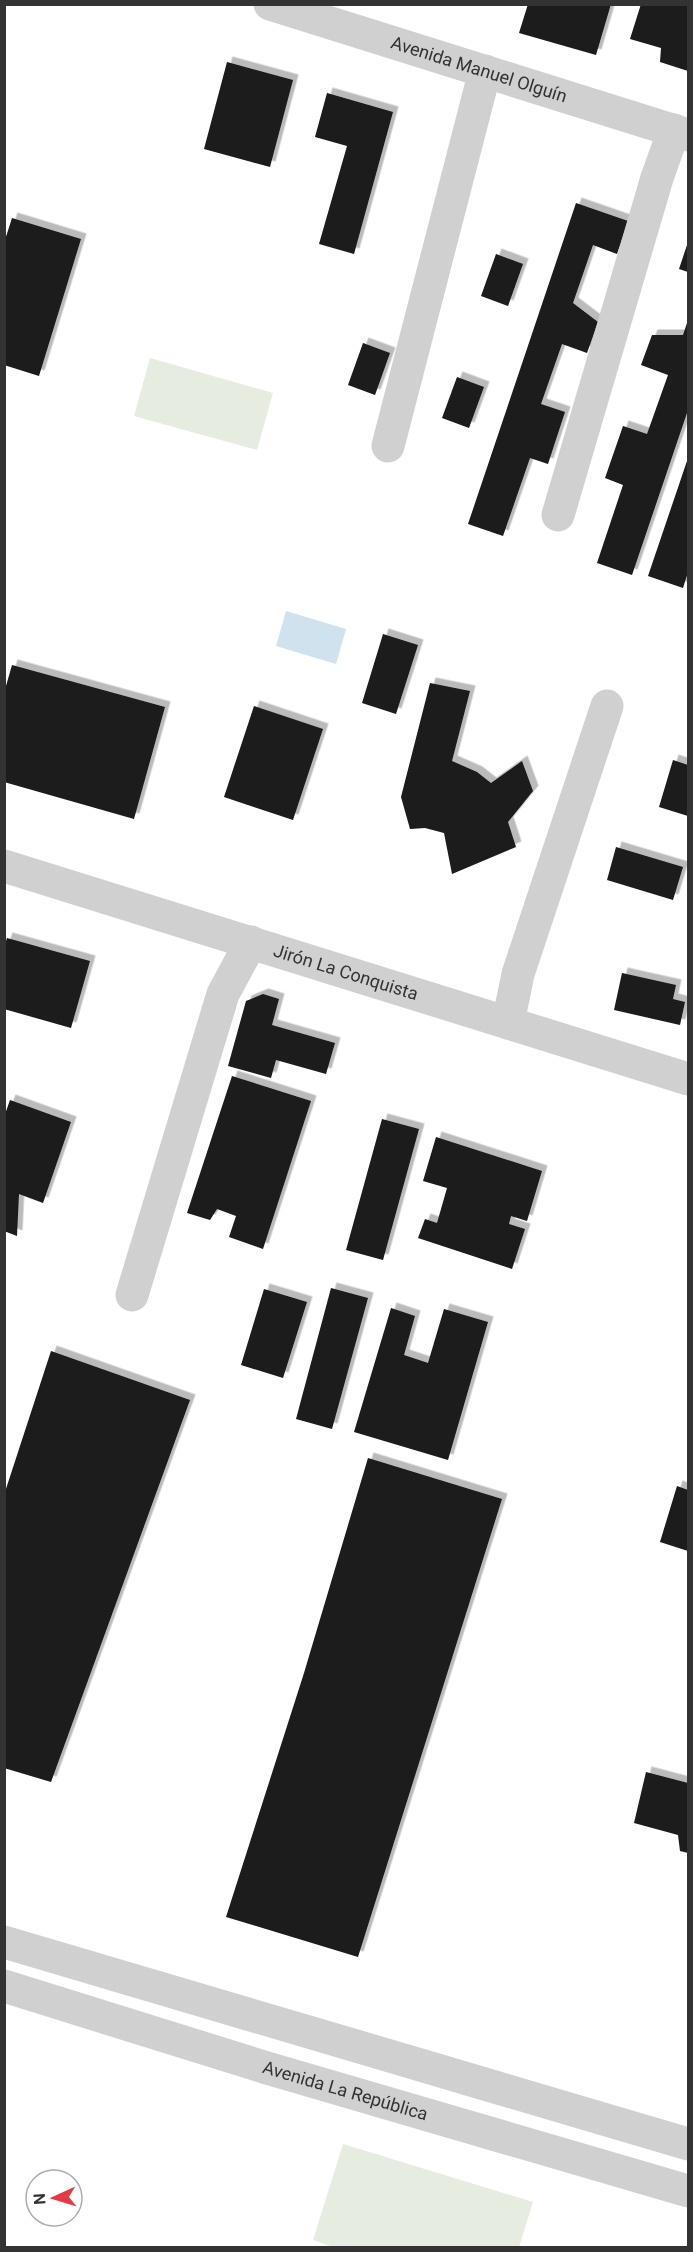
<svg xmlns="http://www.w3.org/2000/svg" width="693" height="2252" viewBox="0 0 693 2252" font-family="Roboto,sans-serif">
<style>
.green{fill:#e6ecdf}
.water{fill:#cfe2ee}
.building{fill:#1a1a1a;filter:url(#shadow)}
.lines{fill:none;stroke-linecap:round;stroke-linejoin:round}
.minor{stroke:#d0d0d0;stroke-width:33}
.tertiary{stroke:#d0d0d0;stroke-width:33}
.labels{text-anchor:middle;stroke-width:6;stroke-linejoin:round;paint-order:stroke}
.street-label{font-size:18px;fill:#333;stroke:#fff}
</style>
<defs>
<filter id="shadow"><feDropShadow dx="5.5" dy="-5.5" stdDeviation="0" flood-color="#0004"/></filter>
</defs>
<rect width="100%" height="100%" fill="#fff"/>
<path class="green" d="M 150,358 L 273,393 L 257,450 L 134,416 Z
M 343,2144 L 533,2202 L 519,2247 L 336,2248 L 313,2240 Z"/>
<path class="water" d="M 286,611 L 346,629 L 336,664 L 276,646 Z"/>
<path class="building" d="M 528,4 L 611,4 L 596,55 L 519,33 Z
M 641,4 L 688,4 L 688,71 L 660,62 L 661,48 L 630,39 Z
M 227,62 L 293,80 L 270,167 L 204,149 Z
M 327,93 L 393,112 L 354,254 L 319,244 L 347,146 L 315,137 Z
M 576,203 L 628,221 L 617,254 L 593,245 L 573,303 L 598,322 L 587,353 L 562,344 L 541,404 L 565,412 L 548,464 L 530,458 L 503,536 L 468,524 Z
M 12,218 L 81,239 L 39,376 L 4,365 L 4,243 Z
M 688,242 L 688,272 L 679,269 Z
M 496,254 L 523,264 L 508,306 L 481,296 Z
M 688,320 L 688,410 L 632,575 L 597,563 L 623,485 L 605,478 L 623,426 L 647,434 L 668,375 L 641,365 L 652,335 L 683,335 Z
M 363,343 L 390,353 L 375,395 L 348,385 Z
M 457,377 L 484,387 L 469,428 L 442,418 Z
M 688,458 L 688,572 L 683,588 L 648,576 Z
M 383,634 L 418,645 L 396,714 L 362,703 Z
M 12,665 L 165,707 L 134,819 L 4,782 L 4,693 Z
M 430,683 L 470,691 L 452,761 L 477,772 L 491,783 L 522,761 L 533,791 L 508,822 L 516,847 L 452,874 L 444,833 L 425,828 L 410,829 L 401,797 Z
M 254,706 L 323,729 L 293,820 L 224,797 Z
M 673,760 L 688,765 L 688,816 L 659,807 Z
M 616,847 L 683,867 L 673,900 L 607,880 Z
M 7,938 L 90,961 L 71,1028 L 4,1009 L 4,947 Z
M 622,973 L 676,985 L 673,999 L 685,1002 L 680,1025 L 614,1010 Z
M 263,994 L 279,999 L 272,1025 L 335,1043 L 326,1074 L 276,1060 L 271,1078 L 228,1066 L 246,1001 Z
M 232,1076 L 311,1101 L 263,1249 L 229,1237 L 236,1216 L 217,1209 L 210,1220 L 187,1213 Z
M 10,1100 L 71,1122 L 43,1203 L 19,1194 L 17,1236 L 4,1231 L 4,1117 Z
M 382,1119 L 419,1129 L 383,1260 L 346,1250 Z
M 436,1137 L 542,1171 L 527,1221 L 511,1216 L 509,1224 L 525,1229 L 512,1269 L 418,1238 L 425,1219 L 437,1223 L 447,1188 L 423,1181 Z
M 331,1288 L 368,1298 L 332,1429 L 296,1419 Z
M 264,1289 L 307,1302 L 283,1378 L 241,1365 Z
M 391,1308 L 415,1316 L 404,1355 L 428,1363 L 444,1309 L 488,1322 L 448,1460 L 354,1432 Z
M 51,1351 L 190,1400 L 51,1782 L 4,1768 L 4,1495 Z
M 368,1458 L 502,1499 L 358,1957 L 226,1917 L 304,1673 Z
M 677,1486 L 688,1490 L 688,1551 L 660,1542 Z
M 646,1772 L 688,1783 L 688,1853 L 680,1851 L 678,1835 L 634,1823 Z"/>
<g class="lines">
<g class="minor">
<path d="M 388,446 L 485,71"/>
<path d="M 558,515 L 657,178 L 674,130"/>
<path id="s1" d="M 4,866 L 688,1079"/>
<path d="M 508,1023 L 518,974 L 607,706"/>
<path d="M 132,1295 L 223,994 L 251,942"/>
</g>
<g class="tertiary">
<path id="s2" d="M 270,4 L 688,135"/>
<path d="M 4,1942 L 688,2144"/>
<path id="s3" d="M 4,1986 L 267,2068 L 688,2191"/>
</g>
</g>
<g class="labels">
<g class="street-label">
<text dy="6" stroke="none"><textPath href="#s2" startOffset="219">Avenida Manuel Olguín</textPath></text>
<text dy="6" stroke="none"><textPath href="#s1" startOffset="358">Jirón La Conquista</textPath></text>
<text dy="6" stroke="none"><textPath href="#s3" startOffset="357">Avenida La República</textPath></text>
</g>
</g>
<rect width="693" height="2252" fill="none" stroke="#333333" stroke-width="12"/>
<g transform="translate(54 2198) rotate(266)"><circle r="28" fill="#ffffff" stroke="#adadad" stroke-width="1.5"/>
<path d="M0-4.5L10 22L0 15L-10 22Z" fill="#e63946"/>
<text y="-9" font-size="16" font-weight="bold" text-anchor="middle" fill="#333333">N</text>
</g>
</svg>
